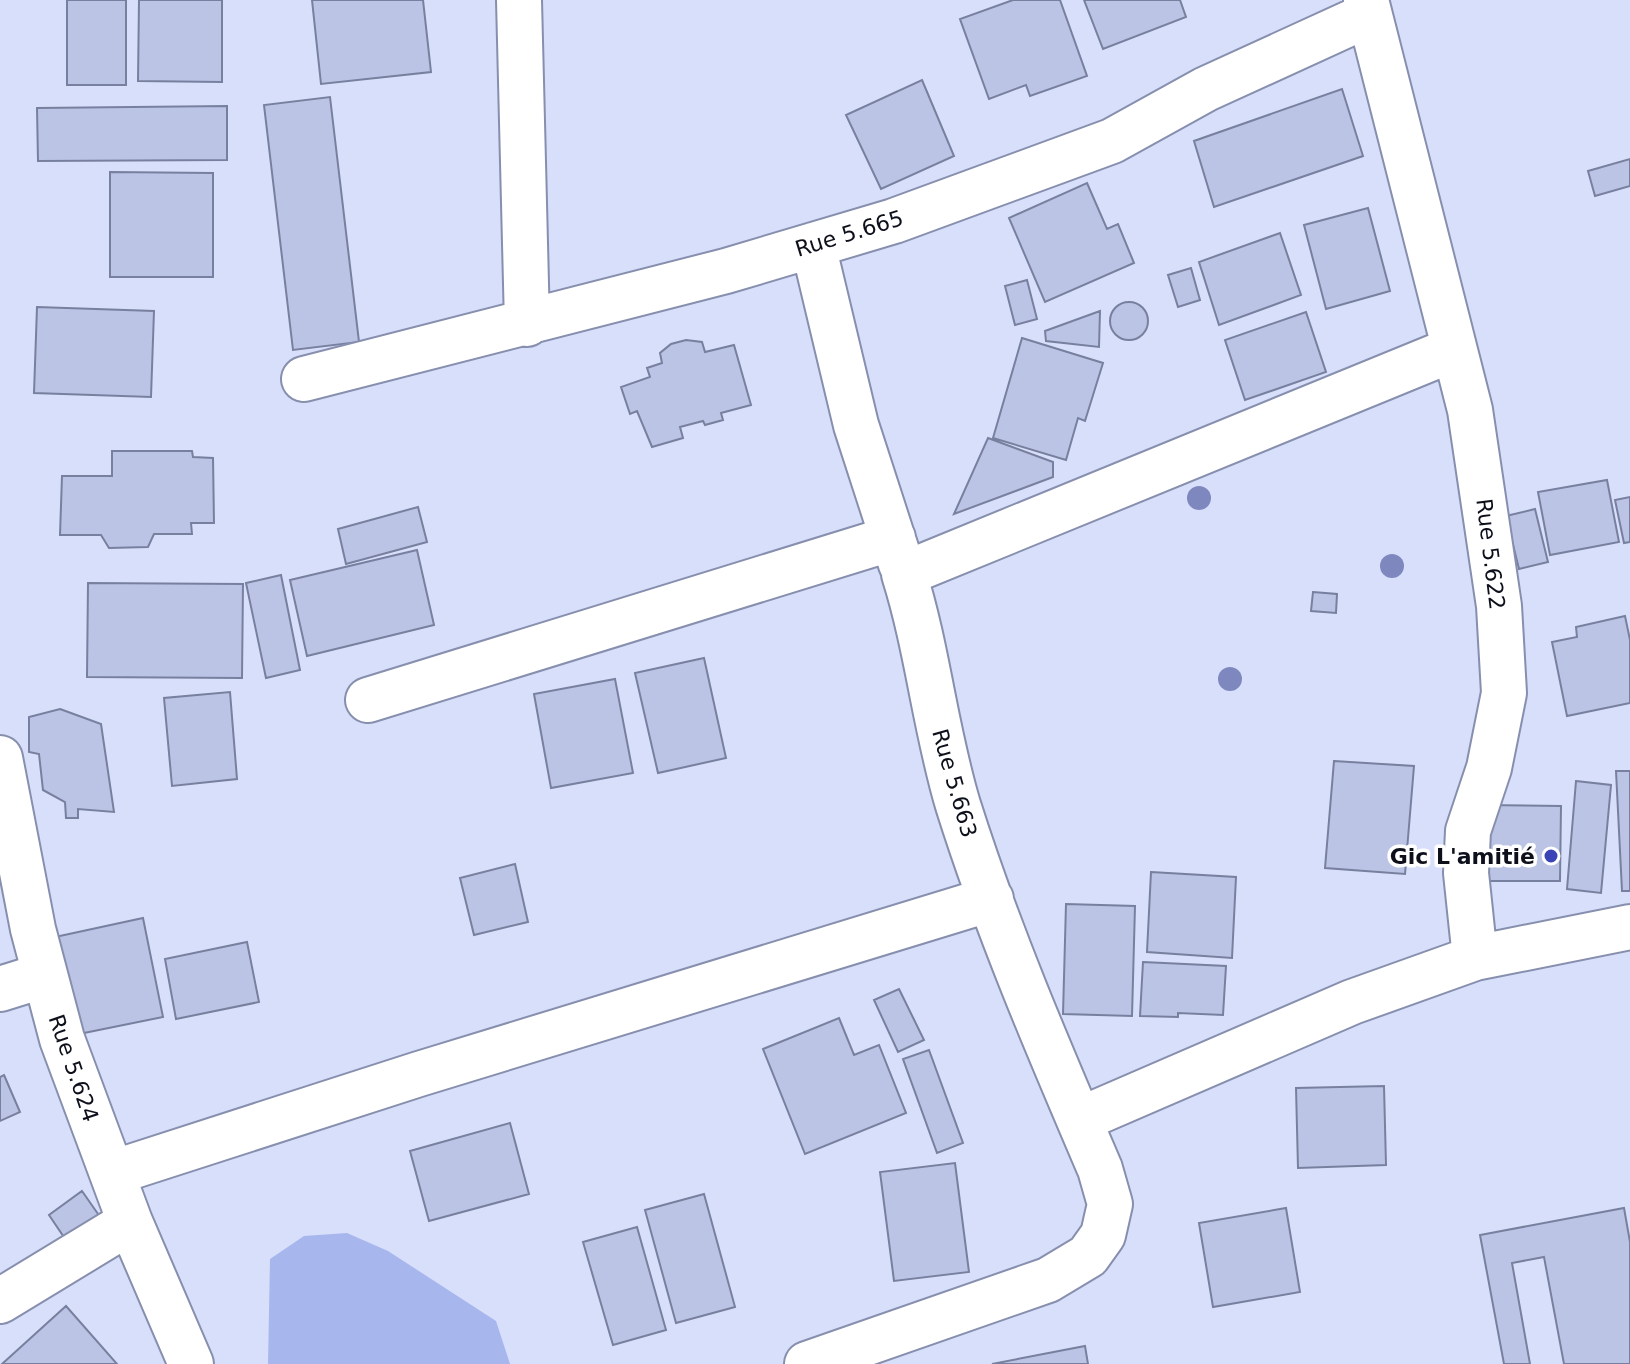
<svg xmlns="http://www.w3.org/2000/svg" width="1630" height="1364" viewBox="0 0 1630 1364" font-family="'DejaVu Sans',sans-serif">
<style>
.green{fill:#a8b6ee}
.building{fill:#bbc4e5;stroke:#78809f;stroke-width:2}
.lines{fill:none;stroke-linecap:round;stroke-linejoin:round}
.minor-casing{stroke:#878fae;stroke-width:48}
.minor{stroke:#fff;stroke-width:44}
.tree{fill:#7e88bf}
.poi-dot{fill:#3a44b7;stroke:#fff;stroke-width:3}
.labels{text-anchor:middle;stroke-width:7;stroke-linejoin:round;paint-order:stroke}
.street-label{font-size:22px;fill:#0d101b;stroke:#fff}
.poi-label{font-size:22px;font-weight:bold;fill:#0d101b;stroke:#fff;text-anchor:end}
</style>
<rect width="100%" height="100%" fill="#d8dffa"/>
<path class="green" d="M 347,1233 L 388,1251 L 496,1321 L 510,1364 L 268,1364 L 270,1259 L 304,1236 Z"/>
<path class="building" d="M 67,0 L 126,0 L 126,85 L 67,85 Z
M 139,0 L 222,0 L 222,82 L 138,81 Z
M 312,0 L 423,0 L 431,72 L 321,84 Z
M 1013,0 L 1060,0 L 1087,76 L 1030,96 L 1026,85 L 989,99 L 960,19 Z
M 1084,0 L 1180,0 L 1186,17 L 1103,49 Z
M 922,80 L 954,156 L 881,189 L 846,115 Z
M 1342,89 L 1363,156 L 1214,207 L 1194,141 Z
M 330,97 L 359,342 L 293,350 L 264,105 Z
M 227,106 L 227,160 L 38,161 L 37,108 Z
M 1630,159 L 1630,186 L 1595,196 L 1588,171 Z
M 110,172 L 213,173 L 213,277 L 110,277 Z
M 1087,183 L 1107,229 L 1118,224 L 1134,263 L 1045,302 L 1009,218 Z
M 1368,208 L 1390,291 L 1326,309 L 1304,225 Z
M 1280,233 L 1301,295 L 1219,325 L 1199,262 Z
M 1191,268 L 1200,300 L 1178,307 L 1168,275 Z
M 1027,280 L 1037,319 L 1015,325 L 1005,286 Z
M1110 321a19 19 0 1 1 38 0a19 19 0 1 1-38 0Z
M 37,307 L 154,311 L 151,397 L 34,393 Z
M 1100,311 L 1099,347 L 1046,341 L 1045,331 Z
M 1306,312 L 1326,372 L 1245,400 L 1225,340 Z
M 1022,338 L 1103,363 L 1085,421 L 1078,418 L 1066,460 L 993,438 Z
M 686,340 L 702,342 L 705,352 L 734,345 L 751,405 L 721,413 L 723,420 L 705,425 L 703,421 L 680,427 L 683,438 L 652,447 L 637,411 L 630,414 L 621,387 L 650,377 L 647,368 L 662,363 L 660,353 L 671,344 Z
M 988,438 L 1053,462 L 1053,477 L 954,514 Z
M 112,451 L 192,451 L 193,457 L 213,458 L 214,523 L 191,523 L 192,534 L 154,534 L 148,547 L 109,548 L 101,535 L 60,535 L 62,476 L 112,476 Z
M 1607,480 L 1619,542 L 1550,555 L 1538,492 Z
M 1630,497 L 1630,542 L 1624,543 L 1615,500 Z
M 418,507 L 427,542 L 346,564 L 338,529 Z
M 1535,509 L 1548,562 L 1519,569 L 1506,516 Z
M 417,550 L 434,625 L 307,656 L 290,580 Z
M 281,575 L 300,670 L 266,678 L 246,583 Z
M 88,583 L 243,584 L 242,678 L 87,677 Z
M 1313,592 L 1337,594 L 1336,613 L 1311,611 Z
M 1625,616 L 1630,640 L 1630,703 L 1567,716 L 1552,642 L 1577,637 L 1576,627 Z
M 704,658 L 726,758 L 658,773 L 635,673 Z
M 615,679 L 633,773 L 551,788 L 534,694 Z
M 230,692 L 237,779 L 172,786 L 164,698 Z
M 60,709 L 101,724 L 114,812 L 78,809 L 78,818 L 66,818 L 65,802 L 43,790 L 39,754 L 29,752 L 29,717 Z
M 1334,761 L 1414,766 L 1405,874 L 1325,868 Z
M 1616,771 L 1630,771 L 1630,891 L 1622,891 Z
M 1576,781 L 1611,785 L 1601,893 L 1567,889 Z
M 1482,805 L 1561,806 L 1560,881 L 1480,881 Z
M 515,864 L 528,922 L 474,935 L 460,878 Z
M 1151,872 L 1236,877 L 1232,958 L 1147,952 Z
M 1066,904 L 1135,906 L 1132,1016 L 1063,1014 Z
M 143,918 L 163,1017 L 74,1035 L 55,937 Z
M 247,942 L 259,1002 L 176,1019 L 165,959 Z
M 1143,962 L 1226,966 L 1223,1015 L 1178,1013 L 1178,1017 L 1140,1016 Z
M 899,989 L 924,1040 L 898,1052 L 874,1000 Z
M 839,1018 L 854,1055 L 879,1045 L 906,1113 L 805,1154 L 763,1049 Z
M 929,1050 L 963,1143 L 937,1153 L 903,1059 Z
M 4,1075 L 20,1112 L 0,1121 L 0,1077 Z
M 1384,1086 L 1386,1165 L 1298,1168 L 1296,1088 Z
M 510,1123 L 529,1194 L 429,1221 L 410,1151 Z
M 955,1163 L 969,1272 L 894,1281 L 880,1172 Z
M 82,1191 L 105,1224 L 72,1249 L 49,1215 Z
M 704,1194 L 735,1307 L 676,1323 L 645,1210 Z
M 1286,1208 L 1300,1292 L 1213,1307 L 1199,1223 Z
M 1624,1208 L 1630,1242 L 1630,1364 L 1564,1364 L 1544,1257 L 1512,1263 L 1530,1364 L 1504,1364 L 1480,1235 Z
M 637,1227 L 666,1330 L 613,1345 L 583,1242 Z
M 66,1306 L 117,1364 L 2,1364 Z
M 1085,1346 L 1088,1364 L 992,1364 Z"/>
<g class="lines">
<g class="minor-casing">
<path id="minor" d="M 519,0 L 527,324
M 1366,0 L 1470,410 L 1499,606 L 1504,693 L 1489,768 L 1468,831 L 1466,873 L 1475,958 L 1630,927
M 813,245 L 856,425 L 901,564
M 304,379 L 726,271 L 894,221 L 1112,141 L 1206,89 L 1368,15
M 368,700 L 893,538
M 0,758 L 33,929 L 62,1039 L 130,1222 L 191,1364
M 0,989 L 45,975
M 1079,1120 L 1352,1002 L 1475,958
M 112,1173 L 419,1074 L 991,899
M 0,1301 L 130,1222
M 807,1364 L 1048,1280 L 1088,1256 L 1103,1235 L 1110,1204 L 1100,1169 C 1049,1050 997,929 958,805 C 935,729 928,650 904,574 L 1454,349"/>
</g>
<use href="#minor" class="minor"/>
</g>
<g class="tree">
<circle cx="1199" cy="498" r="12"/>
<circle cx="1392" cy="566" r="12"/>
<circle cx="1230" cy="679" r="12"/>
</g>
<circle class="poi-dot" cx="1551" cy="856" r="8"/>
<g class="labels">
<g class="street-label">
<text transform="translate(849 233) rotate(-17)" y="8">Rue 5.665</text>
<text transform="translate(1491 554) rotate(83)" y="8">Rue 5.622</text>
<text transform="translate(955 783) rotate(74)" y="8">Rue 5.663</text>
<text transform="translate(74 1068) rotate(71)" y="8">Rue 5.624</text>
</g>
<g class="poi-label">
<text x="1535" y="864">Gic L'amitié</text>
</g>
</g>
</svg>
